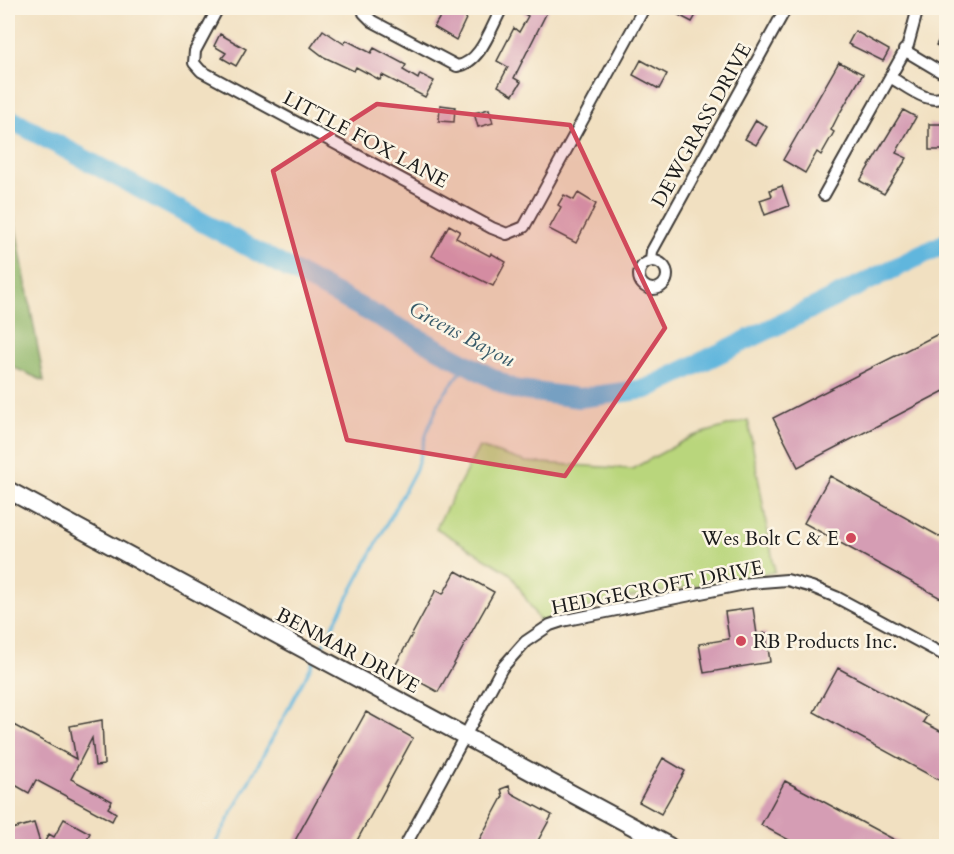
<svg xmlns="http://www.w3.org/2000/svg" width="954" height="854" viewBox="0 0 954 854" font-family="Cardo,serif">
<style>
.green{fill:#b9d67c;stroke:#6a794c;stroke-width:1.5}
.forest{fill:#92b76c;stroke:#576a44;stroke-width:1.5}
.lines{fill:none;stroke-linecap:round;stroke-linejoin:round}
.stream{stroke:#60b6dd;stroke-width:3}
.river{stroke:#60b6dd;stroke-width:20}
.building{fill:#d59db4}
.street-casing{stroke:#3c3935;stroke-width:14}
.secondary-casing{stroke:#3c3935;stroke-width:20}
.street{stroke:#fff;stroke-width:10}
.secondary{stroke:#fff;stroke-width:16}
.marked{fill:#d1495b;fill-opacity:0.2;stroke:#d1495b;stroke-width:4.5;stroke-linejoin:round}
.poi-dot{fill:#d1495b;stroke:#fcf5e5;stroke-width:2}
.labels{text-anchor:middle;stroke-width:5;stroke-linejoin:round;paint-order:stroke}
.street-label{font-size:20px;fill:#1c1c1c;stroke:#fcf5e5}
.poi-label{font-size:20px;fill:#1c1c1c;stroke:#fcf5e5;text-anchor:end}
.water-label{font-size:21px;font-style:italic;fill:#375a69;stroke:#fcf5e5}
</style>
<rect width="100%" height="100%" fill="#fcf5e5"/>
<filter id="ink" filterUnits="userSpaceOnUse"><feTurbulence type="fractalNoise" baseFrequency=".0167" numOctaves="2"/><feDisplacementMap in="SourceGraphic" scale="12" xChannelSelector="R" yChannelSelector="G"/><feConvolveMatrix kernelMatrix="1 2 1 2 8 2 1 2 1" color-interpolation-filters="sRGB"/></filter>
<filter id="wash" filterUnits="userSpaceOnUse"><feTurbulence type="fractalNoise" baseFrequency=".008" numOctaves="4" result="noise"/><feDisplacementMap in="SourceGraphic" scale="24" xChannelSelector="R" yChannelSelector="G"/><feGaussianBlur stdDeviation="1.35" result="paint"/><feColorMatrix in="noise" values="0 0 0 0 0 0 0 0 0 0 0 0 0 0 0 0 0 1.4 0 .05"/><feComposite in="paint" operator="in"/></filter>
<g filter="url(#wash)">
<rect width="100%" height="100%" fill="#f1e0c1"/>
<path class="green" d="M 748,420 L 775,572 L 615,600 L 540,622 L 511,574 L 436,528 L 479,447 L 526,462 L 632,469 L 693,436 Z"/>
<path class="forest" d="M 8,195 L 10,197 L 44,381 L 8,365 Z"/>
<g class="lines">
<path class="stream" d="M 319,652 L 416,469 L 428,429 L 441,398 L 467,364
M 214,846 L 314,661"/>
<path class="river" d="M 8,118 L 513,389 L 579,398 L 646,389 L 946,243"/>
</g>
<g id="blocks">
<path class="building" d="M 445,8 L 471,8 L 456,40 L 434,27 Z
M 526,8 L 549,8 L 514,78 L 521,82 L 513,95 L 498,86 L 508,67 L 497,61 L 514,28 L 519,32 L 528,16 L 523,13 Z
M 665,8 L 700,8 L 692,22 Z
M 946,27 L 946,51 L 936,45 Z
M 323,30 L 344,44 L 346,40 L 371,53 L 374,48 L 406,65 L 403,70 L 418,79 L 420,74 L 434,81 L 425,97 L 382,75 L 380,80 L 356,67 L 354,71 L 324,57 L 311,47 Z
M 855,31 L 889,50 L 883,61 L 848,44 Z
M 220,34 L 246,49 L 236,66 L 222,58 L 226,53 L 214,46 Z
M 641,60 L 667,74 L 659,89 L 633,75 Z
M 839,62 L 863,74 L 838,116 L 831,130 L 834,132 L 821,155 L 817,152 L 805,173 L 783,160 Z
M 440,105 L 455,107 L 454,122 L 439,121 Z
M 489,109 L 493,123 L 478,127 L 474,113 Z
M 903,110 L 916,117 L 896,153 L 907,158 L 884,194 L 860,181 Z
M 756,120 L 767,127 L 756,145 L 745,139 Z
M 929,124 L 944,124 L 944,150 L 929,150 Z
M 782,186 L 789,206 L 765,215 L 760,200 L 772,196 L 770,190 Z
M 578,193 L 596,204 L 576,243 L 549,229 L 561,207 L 558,205 L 564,195 L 574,200 Z
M 449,225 L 460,231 L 456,238 L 490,256 L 491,253 L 506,262 L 493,286 L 432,256 Z
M 946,330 L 946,390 L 798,467 L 773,418 Z
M 830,476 L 946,540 L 946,601 L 804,523 Z
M 456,571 L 494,592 L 438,692 L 394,668 L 436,590 L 443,594 Z
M 753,608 L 757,634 L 766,633 L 770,662 L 704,673 L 699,644 L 729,639 L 725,612 Z
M 838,668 L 927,716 L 923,722 L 946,734 L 946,784 L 814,712 Z
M 366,712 L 413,738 L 354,846 L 292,846 Z
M 102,720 L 104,765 L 95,766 L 92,738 L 71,779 L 112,801 L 108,808 L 116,813 L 112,821 L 36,780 L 29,793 L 8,781 L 8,722 L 76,759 L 70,726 Z
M 663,758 L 685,771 L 661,814 L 639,802 Z
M 785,781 L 906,846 L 800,846 L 761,825 Z
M 509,786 L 511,793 L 552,815 L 535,846 L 476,846 L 503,796 L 501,789 Z
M 64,819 L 90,833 L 83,846 L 42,846 L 49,834 L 54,837 Z
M 34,823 L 41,846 L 8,846 L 8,830 Z"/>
</g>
</g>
<g filter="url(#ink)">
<use href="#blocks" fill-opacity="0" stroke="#3c3935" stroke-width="1.5"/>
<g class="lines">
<g class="street-casing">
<path id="street" d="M 218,8 L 195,51 L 194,63 L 201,71 L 492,228 L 507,234 L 524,227 L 644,8
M 364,8 L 364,13 L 372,21 L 457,66 C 481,63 491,27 502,8
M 904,50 L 946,75
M 890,77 C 905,85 931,108 946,95
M 824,195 L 908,45 L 918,8
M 651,261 L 652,251 L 786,8
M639 275a14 14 0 1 1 28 0a14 14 0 1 1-28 0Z
M 405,846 L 502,668 L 525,642 L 550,625 L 562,621 L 750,583 L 787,580 L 812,587 L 836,597 L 946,656"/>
</g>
<g class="secondary-casing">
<path id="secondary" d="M 8,490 L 669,846"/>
</g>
<use href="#street" class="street"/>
<use href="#secondary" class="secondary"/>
</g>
</g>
<path class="marked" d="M 377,104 L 570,125 L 665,328 L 565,476 L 347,440 L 273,171 Z"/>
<g class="poi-dot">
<circle cx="851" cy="538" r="6"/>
<circle cx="741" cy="641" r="6"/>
</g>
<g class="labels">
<g class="street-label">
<text transform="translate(701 125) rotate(-61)" y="7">DEWGRASS DRIVE</text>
<text transform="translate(366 139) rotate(28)" y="7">LITTLE FOX LANE</text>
<text transform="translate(657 587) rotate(-11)" y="7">HEDGECROFT DRIVE</text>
<text transform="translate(348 650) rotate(28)" y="7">BENMAR DRIVE</text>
</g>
<g class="poi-label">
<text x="839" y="545">Wes Bolt C &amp; E</text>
<text x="753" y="648" text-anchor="start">RB Products Inc.</text>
</g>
<g class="water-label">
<text transform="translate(462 334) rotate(28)" y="7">Greens Bayou</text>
</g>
</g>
<rect width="954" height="854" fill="none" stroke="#fcf5e5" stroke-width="30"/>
</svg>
